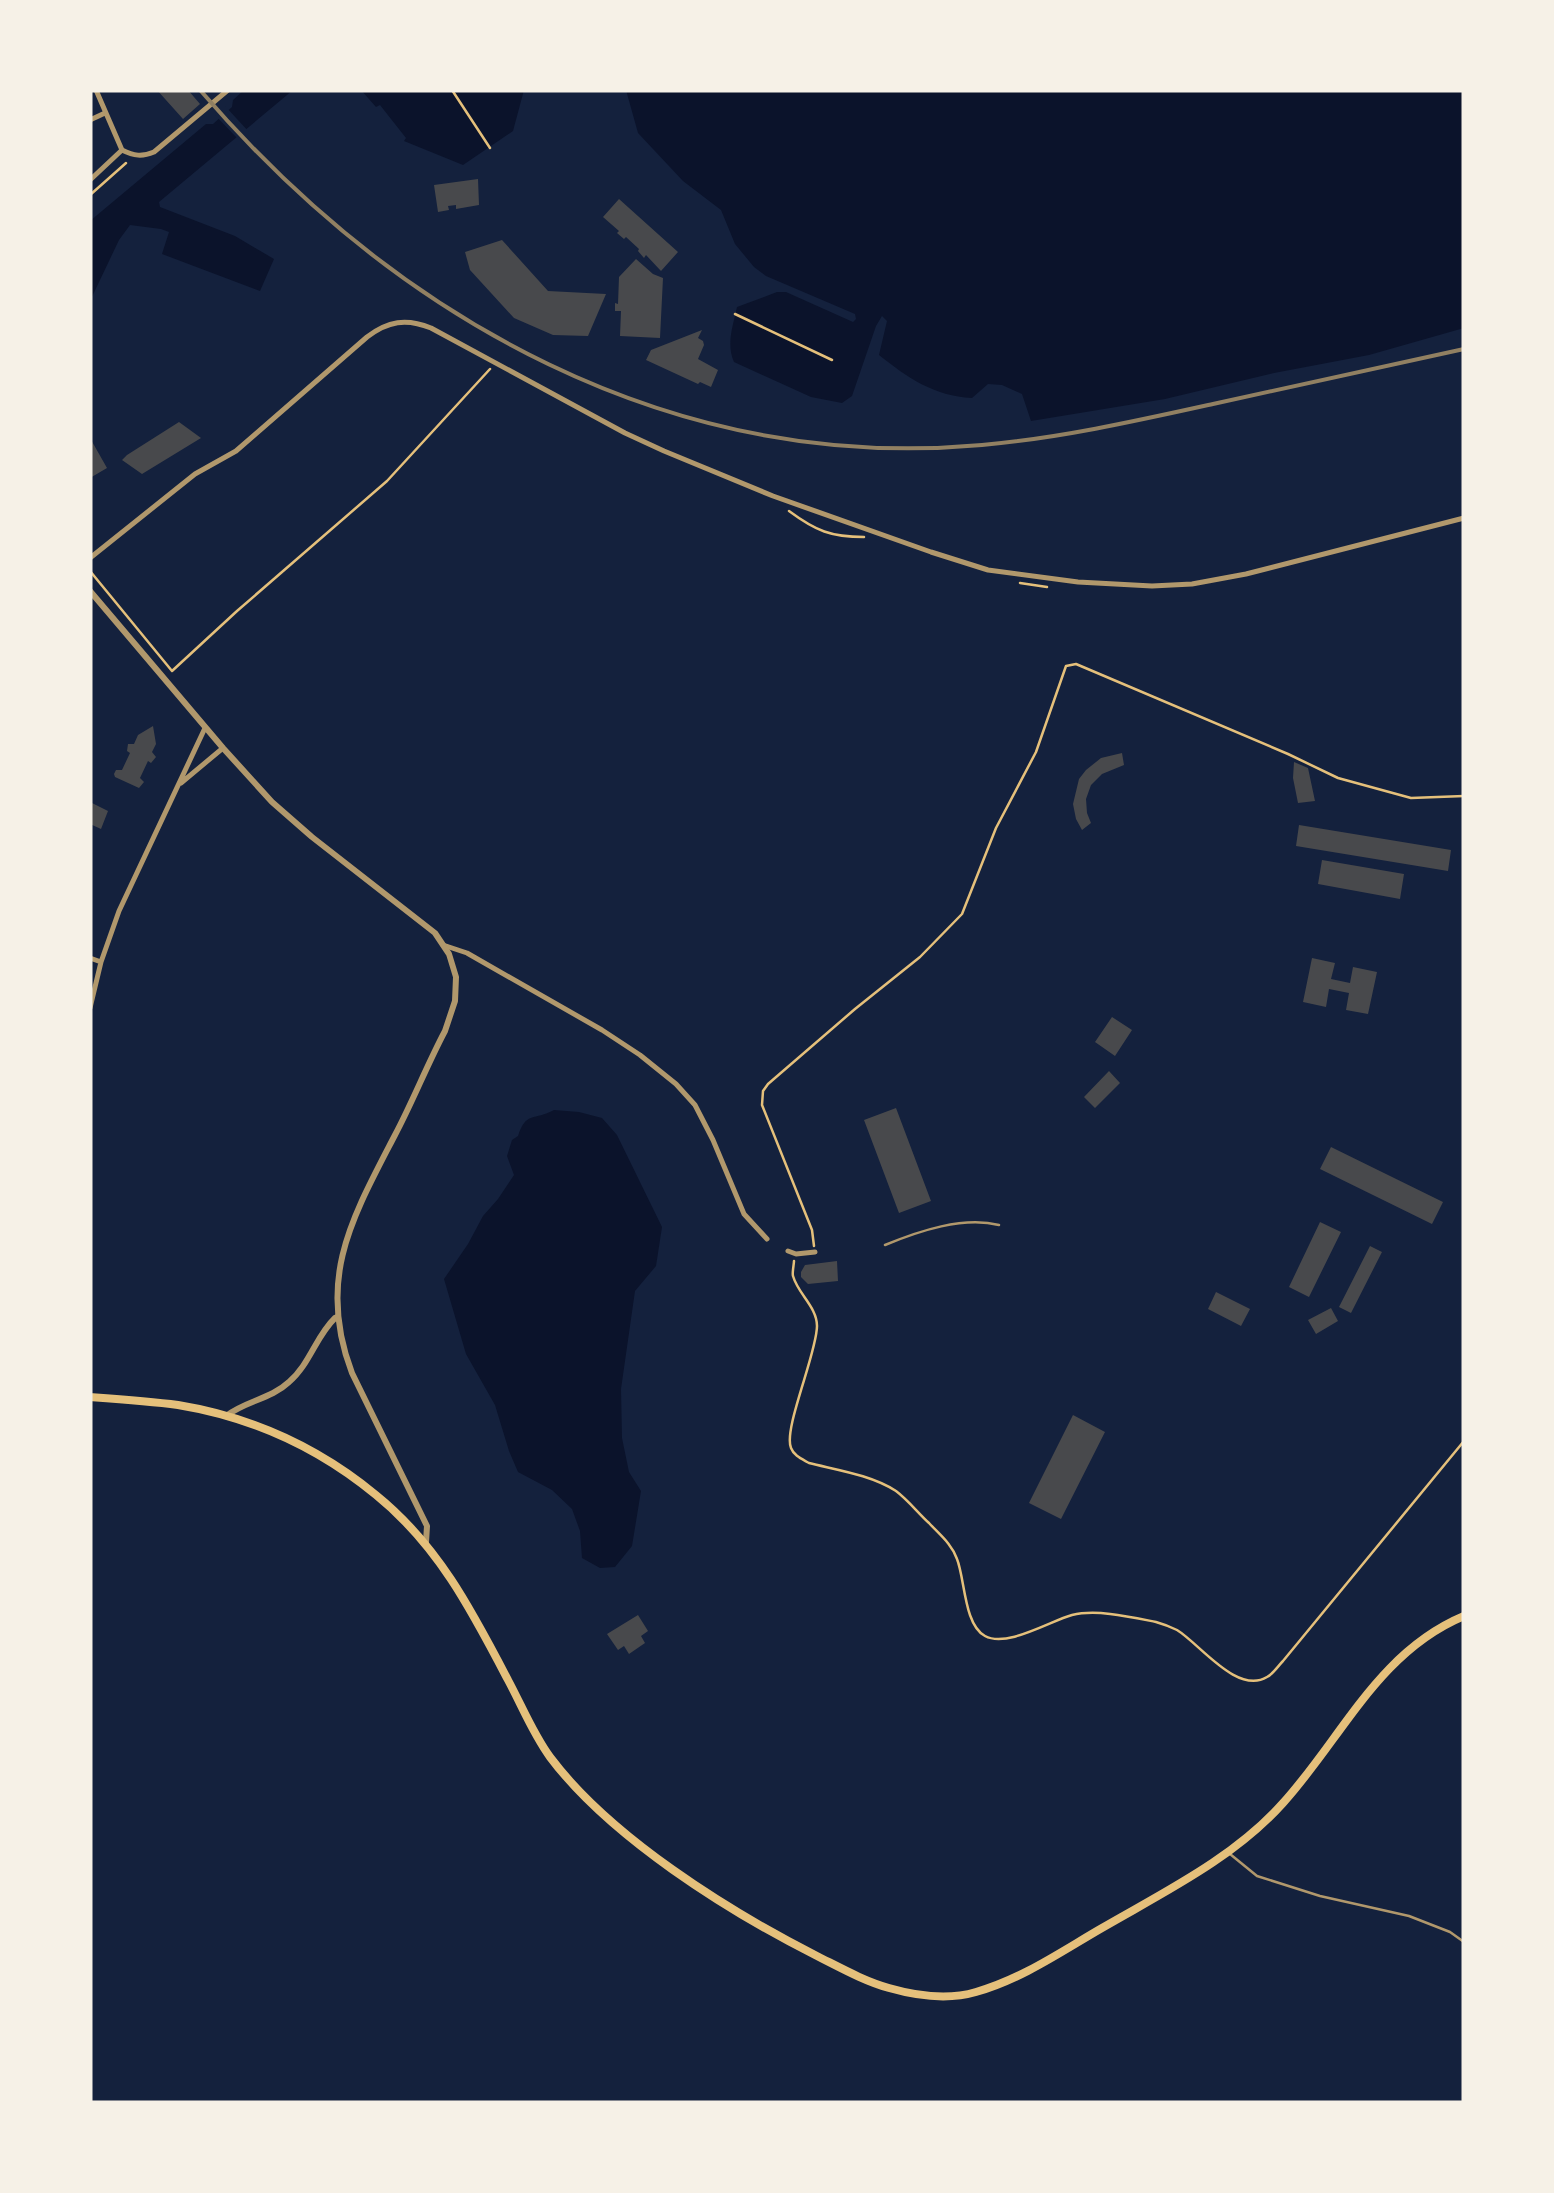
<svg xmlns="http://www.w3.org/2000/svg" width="1554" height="2193" viewBox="0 0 1554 2193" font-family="'Golos Text',sans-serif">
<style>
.water{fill:#0b132b}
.pier{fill:#14213d}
.building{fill:#48494c}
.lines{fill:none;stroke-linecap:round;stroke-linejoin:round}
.path{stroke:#e5c07b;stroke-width:2.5}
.service{stroke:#b1986c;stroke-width:2.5}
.minor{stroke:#b1986c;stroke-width:5}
.tertiary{stroke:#b1986c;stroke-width:6}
.primary{stroke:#e5c07b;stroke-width:8}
.rail{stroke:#918062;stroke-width:4}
</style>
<rect width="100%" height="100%" fill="#14213d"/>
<path class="water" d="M 244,90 L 293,90 L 159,202 L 160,207 L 235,236 L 274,259 L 260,291 L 162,254 L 169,232 L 161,229 L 130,225 L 119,240 L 90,301 L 90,221 L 206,124 L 213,124 L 232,107 L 233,100 Z
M 361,90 L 524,90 L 513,131 L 463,165 L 404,141 L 406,138 L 380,105 L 376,107 Z
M 626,90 L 1464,90 L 1464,328 L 1369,355 L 1274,373 L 1165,399 L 1031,421 L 1022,394 L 1002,385 L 988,384 L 972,398 C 934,396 908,378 879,355 L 887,321 L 882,316 L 876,326 L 852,396 L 842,403 L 811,397 L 734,362 C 726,344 733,326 737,307 L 777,292 L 786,292 L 853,322 L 856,319 L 855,314 L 766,276 L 754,267 L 735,244 L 721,210 L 683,181 L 638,133 Z
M 554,1110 L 579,1112 L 602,1118 L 617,1135 L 662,1227 L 656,1266 L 635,1291 L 621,1389 L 622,1438 L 629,1472 L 641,1491 L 632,1546 L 615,1567 L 600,1568 L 582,1558 L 580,1531 L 572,1509 L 552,1490 L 518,1472 L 509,1451 L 495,1405 L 466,1354 L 444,1279 L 468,1244 L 483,1216 L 498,1199 L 514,1175 L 507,1156 L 512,1140 L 518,1136 C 526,1111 534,1121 554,1110 Z"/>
<path class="pier" d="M 225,106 L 249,132 L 239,140 L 215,115 Z"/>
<path class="building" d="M 157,90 L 188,90 L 200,104 L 183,119 Z
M 478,179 L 479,205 L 456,209 L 456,205 L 448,206 L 449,210 L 438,212 L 434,185 Z
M 619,199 L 678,252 L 661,271 L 646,255 L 644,258 L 638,251 L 639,249 L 626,237 L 624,239 L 617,233 L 619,231 L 603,217 Z
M 502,240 L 548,291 L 606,294 L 588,336 L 553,335 L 514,318 L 470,270 L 465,252 Z
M 636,259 L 653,274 L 663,278 L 660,338 L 620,336 L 621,311 L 615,311 L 615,303 L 618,304 L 619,277 Z
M 702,330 L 698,338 L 703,341 L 704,345 L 698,359 L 718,370 L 711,387 L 700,382 L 698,384 L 646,360 L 651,350 Z
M 179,422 L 201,438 L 142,474 L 122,460 L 127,455 Z
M 90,438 L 107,468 L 90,478 Z
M 153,726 L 156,744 L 152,752 L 156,757 L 151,763 L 148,761 L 140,778 L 144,782 L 139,788 L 115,777 L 114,774 L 116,770 L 122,770 L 130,753 L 127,751 L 128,744 L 134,744 L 138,735 Z
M 1122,753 L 1124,765 L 1102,774 L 1091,785 L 1086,799 L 1087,813 L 1091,823 L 1082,830 L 1076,819 L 1073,804 L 1079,779 L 1086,770 L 1101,758 Z
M 1294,762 L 1308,768 L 1315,801 L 1298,803 L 1293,778 Z
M 90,802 L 108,811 L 101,829 L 90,824 Z
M 1299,825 L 1451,850 L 1448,871 L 1296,846 Z
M 1322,860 L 1404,874 L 1400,899 L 1318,884 Z
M 1312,958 L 1335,963 L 1331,979 L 1350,983 L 1353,967 L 1377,972 L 1368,1014 L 1346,1010 L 1349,993 L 1329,989 L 1326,1007 L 1303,1002 Z
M 1112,1017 L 1132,1030 L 1115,1056 L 1095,1042 Z
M 1109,1071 L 1120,1083 L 1095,1108 L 1084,1097 Z
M 896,1108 L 931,1201 L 899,1213 L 864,1120 Z
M 1331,1147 L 1443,1202 L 1432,1224 L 1320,1169 Z
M 1320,1222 L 1341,1232 L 1309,1297 L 1289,1287 Z
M 1370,1246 L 1382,1252 L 1351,1313 L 1339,1307 Z
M 837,1261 L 838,1281 L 808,1284 L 801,1277 L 801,1272 L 805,1265 Z
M 1216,1292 L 1250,1309 L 1241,1326 L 1208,1309 Z
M 1331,1308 L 1338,1321 L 1316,1334 L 1308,1320 Z
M 1073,1415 L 1105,1432 L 1061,1519 L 1029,1503 Z
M 638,1615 L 648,1631 L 641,1636 L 645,1643 L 629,1654 L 624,1646 L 618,1650 L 607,1634 Z"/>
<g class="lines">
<path class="path" d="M 452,90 L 490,148
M 90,195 L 126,163
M 735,314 L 832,360
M 789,511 C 816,531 831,537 864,537
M 90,571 L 172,671 L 237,611 L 387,481 L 490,369
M 1020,583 L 1047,587
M 814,1246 L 812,1230 L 762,1105 L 763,1091 L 768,1084 L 855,1009 L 920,957 L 962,914 L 996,828 L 1036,752 L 1066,666 L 1076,664 L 1288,754 L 1338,778 L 1411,798 L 1464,796
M 794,1261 C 794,1264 792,1273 793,1276 C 798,1294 817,1307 817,1326 C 817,1353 783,1429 791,1448 C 794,1456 802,1459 809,1463 C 837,1470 871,1475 896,1491 C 908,1500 918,1513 929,1523 C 939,1534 952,1544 957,1559 C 965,1579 964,1625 985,1636 C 1007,1648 1050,1621 1072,1615 C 1097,1609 1131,1617 1156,1622 C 1163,1624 1171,1627 1177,1630 C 1200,1644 1237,1695 1267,1677 C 1273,1674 1278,1666 1283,1661 L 1464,1441"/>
<path class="service" d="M 885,1245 C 919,1231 963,1216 999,1225
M 1230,1854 L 1257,1876 L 1320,1896 L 1409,1916 L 1450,1932 L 1464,1942"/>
<path class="minor" d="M 96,90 L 122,150
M 90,120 L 105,113
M 122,150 C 134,156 142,157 154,152 L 228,90
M 90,180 L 122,150
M 90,558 L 195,474 L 236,451 L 367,337 C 388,321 406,318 431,328 L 625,433 L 664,451 L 773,496 L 931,552 L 988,570 L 1078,582 L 1152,586 L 1192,584 L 1246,574 L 1464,518
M 181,783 L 223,748
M 443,945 L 467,953 L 602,1030 L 640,1055 L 676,1084 L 695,1105 L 713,1140 L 744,1214 L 767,1239
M 90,958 L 101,962
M 90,1008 L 101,962 L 119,911 L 205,728
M 788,1251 L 796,1254 L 815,1252"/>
<path class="tertiary" d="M 90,591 L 223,748 L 272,802 L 312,837 L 435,933 L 449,954 L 456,977 L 455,1001 L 445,1031 C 427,1065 413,1101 395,1135 C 352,1218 316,1279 352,1373 L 427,1526 L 426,1542
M 226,1416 C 245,1401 271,1399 289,1382 C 310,1364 316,1336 335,1318"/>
<path class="primary" d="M 90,1397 C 119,1399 149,1401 178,1405 C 251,1417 319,1448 376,1495 C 438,1545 472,1611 508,1680 C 522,1706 533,1734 550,1757 C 610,1837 728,1911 817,1956 C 841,1968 864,1981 889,1988 C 917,1996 949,2000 976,1992 C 1022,1979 1062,1951 1102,1928 C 1164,1892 1234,1858 1283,1803 C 1342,1738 1378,1652 1464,1616"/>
<path class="rail" d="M 200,90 C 398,320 671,473 982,445 C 1060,438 1136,421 1213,404 C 1296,386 1380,368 1464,349"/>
</g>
<rect width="1554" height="2193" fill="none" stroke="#f6f1e7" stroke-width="185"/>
</svg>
